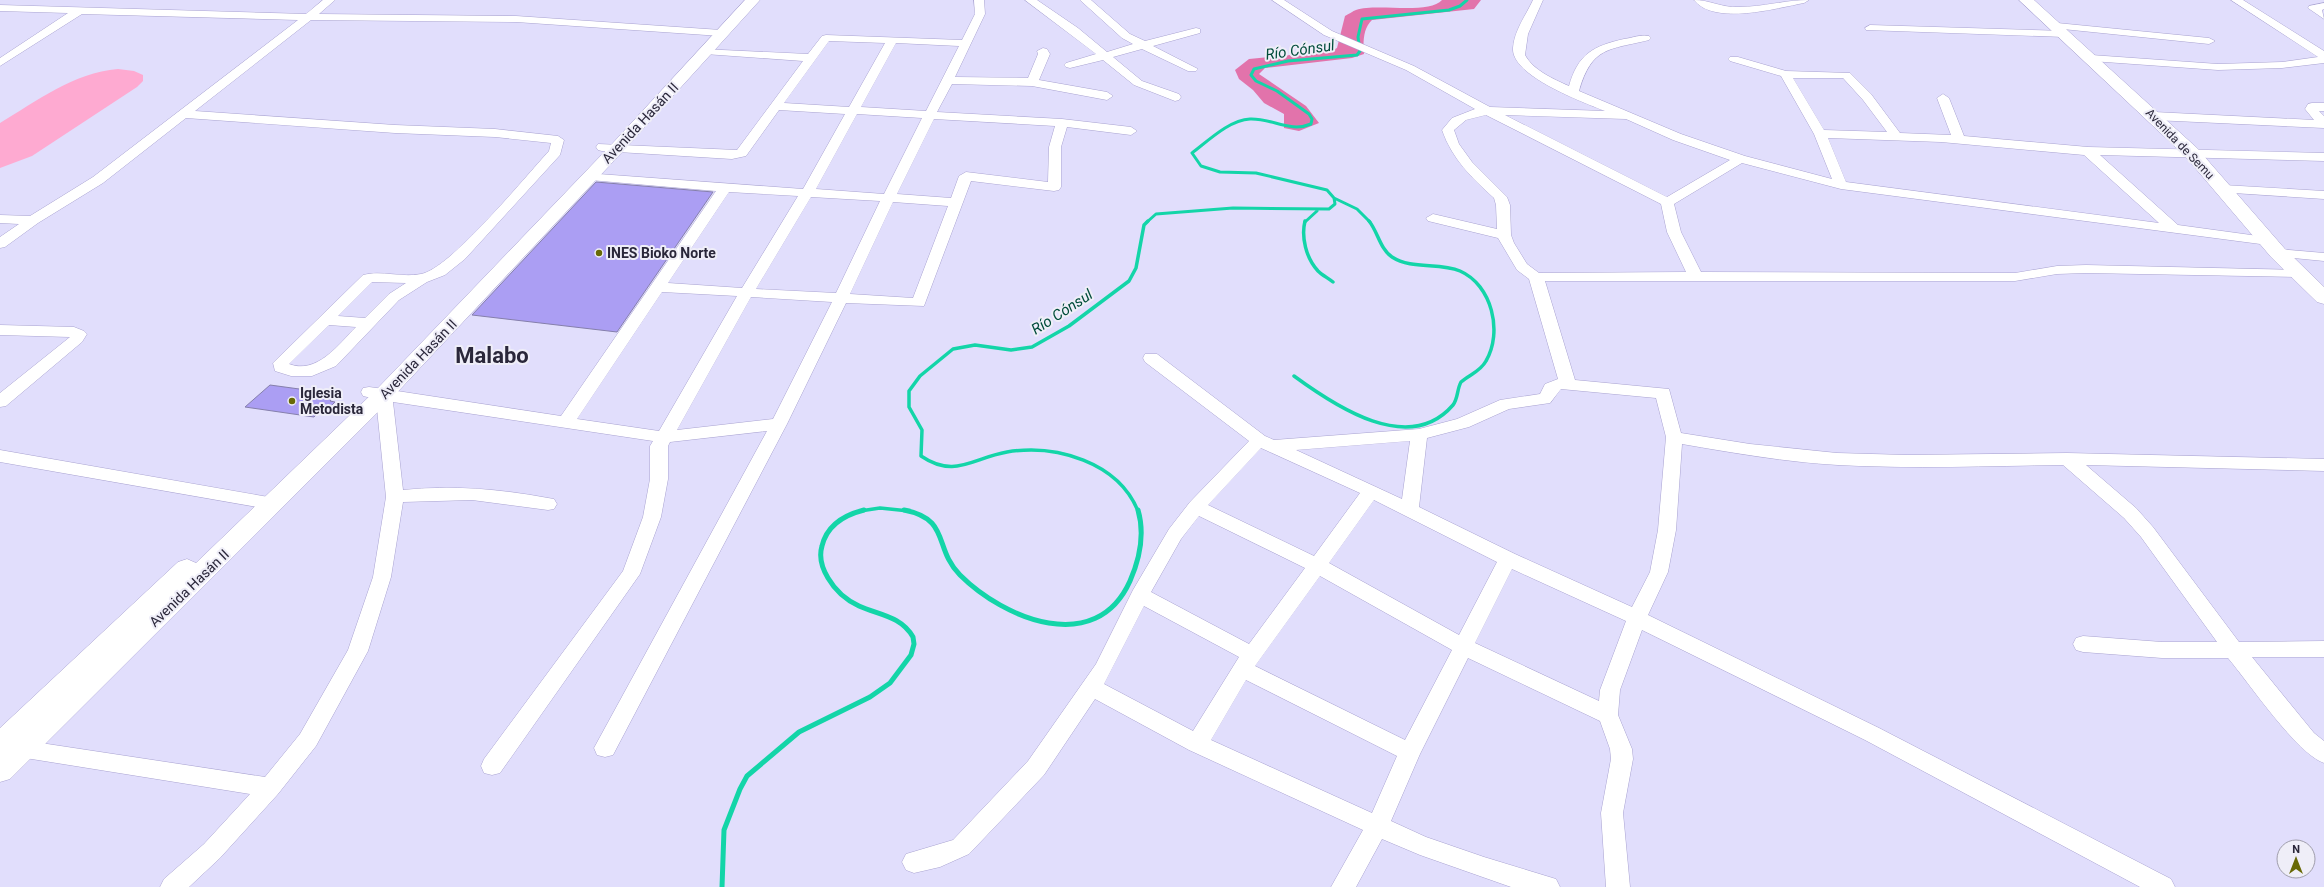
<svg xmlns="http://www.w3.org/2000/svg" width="2324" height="887" viewBox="0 0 2324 887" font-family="Roboto,sans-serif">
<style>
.green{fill:#feaad1}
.forest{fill:#e273ab}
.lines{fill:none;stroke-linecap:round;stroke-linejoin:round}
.stream-far2{stroke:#13d5a8;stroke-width:3}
.stream-far1{stroke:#13d5a8;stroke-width:3.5}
.stream{stroke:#13d5a8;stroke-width:5}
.building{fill:#ab9ef3;stroke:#857fab}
.minor-casing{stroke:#a9a3d1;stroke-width:1}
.major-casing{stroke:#a9a3d1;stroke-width:1}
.minor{fill:#fff;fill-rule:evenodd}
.major{fill:#fff;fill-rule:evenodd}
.poi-dot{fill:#686906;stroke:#efeef8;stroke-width:1.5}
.labels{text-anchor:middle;stroke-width:4;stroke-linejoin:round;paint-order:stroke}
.far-street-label{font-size:12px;fill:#2a273a;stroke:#efeef8}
.street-label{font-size:14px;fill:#2a273a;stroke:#efeef8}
.poi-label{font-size:14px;font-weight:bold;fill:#2a273a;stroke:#efeef8;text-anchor:start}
.water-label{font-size:15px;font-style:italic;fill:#024d3b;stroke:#efeef8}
.town-label{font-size:22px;font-weight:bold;fill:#2a273a;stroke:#efeef8}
</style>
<rect width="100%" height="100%" fill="#e1defc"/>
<path class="green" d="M 118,69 L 134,71 L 143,75 L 143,81 L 137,87 L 32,156 L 0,168 L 0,123 C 37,101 73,73 118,69 Z"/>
<path class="forest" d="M 1442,0 L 1481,0 L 1474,9 L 1372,20 C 1363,28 1363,43 1364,54 L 1352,58 L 1265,68 L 1259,74 L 1306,106 L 1319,123 L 1299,131 L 1284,128 L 1284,114 L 1264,103 L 1253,90 L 1239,79 L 1235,70 L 1249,59 L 1331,51 L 1337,48 L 1345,16 C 1349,14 1353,11 1356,10 C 1377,3 1429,15 1442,0 Z"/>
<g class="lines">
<path class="stream-far2" d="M 1334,198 L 1357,209 L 1370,222
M 1147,222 L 1156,214 L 1233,208 L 1329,209 L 1335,204 L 1334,198 L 1327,190 L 1256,173 L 1220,172 L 1201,166 L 1192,153 C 1208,141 1229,120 1250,119 C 1272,118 1290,133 1311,124 L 1312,119 L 1309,114 L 1277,91 L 1256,81 L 1251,75 L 1254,69 L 1288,61 L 1357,55 L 1360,51 L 1358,37 L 1362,19 L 1449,10 L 1460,6 L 1467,0
M 1305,222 L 1317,211"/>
<path class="stream-far1" d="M 1305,221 C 1301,237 1306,258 1318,271 C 1322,275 1328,278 1333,282
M 1294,376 C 1335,406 1409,456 1453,405 C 1458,399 1457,389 1461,382 C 1470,374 1480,372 1486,361 C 1503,332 1492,285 1460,271 C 1439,262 1412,270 1392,257 C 1380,249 1378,232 1369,221
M 860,511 L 880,508 L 909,511
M 1138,511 C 1118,462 1056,444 1007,452 C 972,458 955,479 921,456 L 922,430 L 909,407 L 909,391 L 920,376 L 953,349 L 975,345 L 1011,350 L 1032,347 L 1069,326 L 1129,281 L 1136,268 L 1144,225 L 1148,221"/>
<path class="stream" d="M 904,510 C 951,519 933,548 960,575 C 1004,619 1096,657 1130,581 C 1140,558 1145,534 1138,510
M 722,887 L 724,830 L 740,789 L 747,776 L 799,732 L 870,697 L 890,683 L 911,655 L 914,644 L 913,637 C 901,616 879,615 859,606 C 846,600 835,590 828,578 C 822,568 819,556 822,546 C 827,525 844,515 864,510"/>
</g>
<path class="building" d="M 596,182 L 713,192 L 617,332 L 472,315 Z
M 270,385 L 336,394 L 330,401 L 335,402 L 326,411 L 320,411 L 314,417 L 245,407 Z"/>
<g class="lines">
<g class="minor-casing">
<path id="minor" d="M 323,0 L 335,0 L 319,14 L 516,16 L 721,30 L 727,33 L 721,36 L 516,22 L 311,20 L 195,111 L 395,125 L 495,129 L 558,136 L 564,140 L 560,155 L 465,259 L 445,275 L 427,282 L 399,300 L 336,366 L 312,376 L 291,376 L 275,371 L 273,363 L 363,275 C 381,270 402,278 421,274 C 450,269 525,177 549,151 L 551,143 L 495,137 L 395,133 L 186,118 L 103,183 L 38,223 L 5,247 L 0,248 L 0,237 L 19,224 L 0,223 L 0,215 L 30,216 L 93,177 L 298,20 L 82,14 L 0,66 L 0,58 L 68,13 L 0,11 L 0,5 L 306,14 ZM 372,282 L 406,283 L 389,294 L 365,318 L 338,316 ZM 329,325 L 356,327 C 339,344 317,375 289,364 Z
M 974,0 L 984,0 L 985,14 L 955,77 L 1028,78 L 1038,54 L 1037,51 L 1043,48 L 1047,49 L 1050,54 L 1039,80 L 1107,92 L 1113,96 L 1107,100 L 1032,86 L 952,84 L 937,112 L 1062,119 L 1131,127 L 1137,131 L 1131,135 L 1067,127 L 1061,147 L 1061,187 L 1059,190 L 1054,191 L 971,181 L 924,306 L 846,303 L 787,424 L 613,755 L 605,757 L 597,755 L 594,748 L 767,431 L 670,442 L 668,446 L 668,479 L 661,517 L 640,574 L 500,773 L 492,775 L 484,773 L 481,766 L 484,759 L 623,571 L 643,517 L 650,479 L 650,446 L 653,441 L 393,402 L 403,490 C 452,485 500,489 548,498 L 554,499 L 557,504 L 554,509 L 548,510 L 472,500 L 403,502 L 391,577 L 368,651 L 316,746 L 278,794 L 220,858 L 189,887 L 160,887 L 164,879 L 204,844 L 250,794 L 13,756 L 10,749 L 13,742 L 21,740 L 265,777 L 300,734 L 348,650 L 373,577 L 386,497 L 376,399 L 363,396 L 361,392 L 363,388 L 369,387 L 384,389 L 561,416 L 716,191 L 590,180 L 583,176 L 585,173 L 803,189 L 845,114 L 779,110 L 746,156 L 732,159 L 602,151 L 598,150 L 596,147 L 598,144 L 737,150 L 803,61 L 705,54 L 699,51 L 701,49 L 808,54 L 822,36 L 826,35 L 962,40 L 975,14 ZM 829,41 L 885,43 L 849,107 L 784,103 ZM 896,43 L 959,46 L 926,111 L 861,107 ZM 857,114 L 922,118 L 884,194 L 816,189 ZM 934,119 L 1055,126 L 1049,147 L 1048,182 L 966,172 L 959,176 L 951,198 L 897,194 ZM 729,192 L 798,196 L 742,288 L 668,283 ZM 811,197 L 880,201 L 836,293 L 756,289 ZM 893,202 L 948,206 L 913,298 L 850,294 ZM 662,292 L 737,296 L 659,431 L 577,419 ZM 751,297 L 832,302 L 773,419 L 677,430 Z
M 1025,0 L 1037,0 L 1078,28 L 1107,52 L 1133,44 L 1122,38 L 1080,0 L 1091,0 L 1130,34 L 1145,41 L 1196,28 L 1200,29 L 1200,33 L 1153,46 L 1198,69 L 1196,71 L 1188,71 L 1142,49 L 1113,57 L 1142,81 L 1179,94 L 1181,97 L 1179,100 L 1175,101 L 1134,85 L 1103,60 L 1070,68 L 1066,67 L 1064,65 L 1066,63 L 1096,54 Z
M 1272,0 L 1284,0 L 1332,31 L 1414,66 L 1490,107 L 1605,111 C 1583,102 1511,76 1513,48 C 1514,31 1526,15 1533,0 L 1543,0 L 1528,34 L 1525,55 C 1533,70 1553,79 1569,86 C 1578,54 1593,46 1624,39 C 1632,38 1641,34 1649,36 L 1651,38 L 1649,40 C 1609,50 1592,46 1579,91 L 1681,134 L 1745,156 L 1832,179 L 1814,134 L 1781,76 L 1730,61 L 1728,59 L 1730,57 L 1738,57 L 1786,71 L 1850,73 L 1871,94 L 1900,133 L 1951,135 L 1937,98 L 1943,94 L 1949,98 L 1964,136 L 2088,147 L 2324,153 L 2324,161 L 2100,155 L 2178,225 L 2273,238 L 2275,241 L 2273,244 L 2268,245 L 1841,189 L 1742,163 L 1674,204 L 1681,232 L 1701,272 L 2015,273 L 2057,266 L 2086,265 L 2303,270 L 2305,273 L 2303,276 L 2298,277 L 2086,273 L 2057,274 L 2015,281 L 1545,281 L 1575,380 L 1669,389 L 1681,433 L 1750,444 L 1837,453 L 1907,455 L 2067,453 L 2324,459 L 2324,471 L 2086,465 L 2136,508 L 2153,527 L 2239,642 L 2324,641 L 2324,657 L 2252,657 L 2314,733 L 2324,741 L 2324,763 C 2297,754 2249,683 2228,658 L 2162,658 L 2083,652 L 2076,650 L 2073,644 L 2076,638 L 2083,636 L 2162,642 L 2217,642 L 2141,537 L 2124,518 L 2063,465 C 1988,466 1913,469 1838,465 C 1786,462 1734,453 1682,444 L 1676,530 L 1668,572 L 1648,615 L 1879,728 L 2171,879 L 2175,887 L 2140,887 L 1865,740 L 1642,630 L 1620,690 L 1618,715 L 1632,749 L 1633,759 L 1623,813 L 1630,887 L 1606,887 L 1601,813 L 1611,759 L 1610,749 L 1600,721 L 1468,658 L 1420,754 L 1391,821 L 1426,837 L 1484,857 L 1556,879 L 1560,887 L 1511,887 L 1420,855 L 1382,839 L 1356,887 L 1331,887 L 1363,830 L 1189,750 L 1095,699 L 1044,775 L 969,854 L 940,867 L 914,873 L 906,870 L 902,862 L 906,854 L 953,840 L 1028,761 L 1096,664 L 1133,590 L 1169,529 L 1190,502 L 1249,441 L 1145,362 L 1143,358 L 1145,354 L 1157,354 L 1265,436 L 1274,440 L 1419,429 L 1457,419 L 1500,400 L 1540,394 L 1545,384 L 1558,379 L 1529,279 L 1517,270 L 1498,238 L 1428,221 L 1426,218 L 1433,214 L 1497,229 L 1496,205 L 1494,198 C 1472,178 1452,159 1442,130 L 1452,118 L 1475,109 L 1406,70 L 1324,35 ZM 1793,78 L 1843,78 L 1863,100 L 1887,132 L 1824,130 ZM 1486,115 L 1661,204 L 1667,232 L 1686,272 L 1539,273 L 1527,264 L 1514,243 L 1511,235 L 1510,205 L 1507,197 L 1472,162 L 1459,144 L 1454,130 L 1466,120 ZM 1505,115 L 1626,119 L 1673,140 L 1730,160 L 1667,197 ZM 1828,138 L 1941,142 L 2084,155 L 2159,223 L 1846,182 ZM 1561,389 L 1656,398 L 1666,437 L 1658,530 L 1650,572 L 1632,607 L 1515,554 L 1419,507 L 1427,438 L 1469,427 L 1509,409 L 1550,403 ZM 1410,441 L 1402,499 L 1296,450 ZM 1261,448 L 1360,493 L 1314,556 L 1208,505 ZM 1374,500 L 1497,562 L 1459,635 L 1329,563 ZM 1199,516 L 1305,568 L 1249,644 L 1151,592 L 1181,539 ZM 1512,569 L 1626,621 L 1600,690 L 1599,701 L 1475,643 ZM 1320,576 L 1452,650 L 1405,740 L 1255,666 ZM 1144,606 L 1239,657 L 1193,731 L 1104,684 ZM 1246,680 L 1397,756 L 1372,813 L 1211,740 Z
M 1694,0 C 1710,0 1722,8 1739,7 C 1763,7 1785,0 1809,0 L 1804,3 C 1777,8 1714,26 1694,0 Z
M 2231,0 L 2243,0 L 2324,51 L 2324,63 L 2282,68 L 2218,70 L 2091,61 L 2085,58 L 2091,55 L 2218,64 L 2282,62 L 2318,57 Z
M 2324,3 L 2324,9 L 2322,10 L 2324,19 L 2308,8 L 2309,6 Z
M 2057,23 L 2209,38 L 2215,41 L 2209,44 L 2053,28 L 2053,24 Z
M 1870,25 L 2065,31 L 2071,34 L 2065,37 L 1866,30 L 1865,28 Z
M 2312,103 L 2324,103 L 2324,111 L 2319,111 L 2324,116 L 2324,128 L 2154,120 L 2148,116 L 2154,112 L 2314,120 L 2305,109 L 2308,104 Z
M 2223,185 L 2324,191 L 2324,199 L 2218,192 L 2216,189 L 2218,186 Z
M 2278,249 L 2324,253 L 2324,261 L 2273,256 L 2271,253 Z
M 0,325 L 74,327 L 84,331 L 87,334 L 82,342 L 6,406 L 0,407 L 0,393 L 70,337 L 0,335 Z
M 0,450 L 274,498 L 280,499 L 283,504 L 280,509 L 274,510 L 0,462 Z"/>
</g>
<g class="major-casing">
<path id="major" d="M 745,0 L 760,0 L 624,150 L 391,399 L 10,779 L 0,782 L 0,728 L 178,562 L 187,559 L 196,563 L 377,389 L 612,144 Z
M 2019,0 L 2034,0 L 2197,148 L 2285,249 L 2324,287 L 2324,304 L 2317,302 L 2271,257 L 2185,156 Z"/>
</g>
<use href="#minor" class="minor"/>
<use href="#major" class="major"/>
</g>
<g class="poi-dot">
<circle cx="599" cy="253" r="4"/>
<circle cx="292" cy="401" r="4"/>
</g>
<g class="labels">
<g class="far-street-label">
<text transform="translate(2180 144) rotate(46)" y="4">Avenida de Semu</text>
</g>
<g class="street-label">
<text transform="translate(640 123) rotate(-47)" y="5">Avenida Hasán II</text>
<text transform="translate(418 359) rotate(-46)" y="5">Avenida Hasán II</text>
<text transform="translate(189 588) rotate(-44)" y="5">Avenida Hasán II</text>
</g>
<g class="poi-label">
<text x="607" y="258">INES Bioko Norte</text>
<text x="300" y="398">Iglesia<tspan x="300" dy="16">Metodista</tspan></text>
</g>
<g class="water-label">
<text transform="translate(1300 50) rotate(-8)" y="5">Río Cónsul</text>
<text transform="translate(1062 312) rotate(-33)" y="5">Río Cónsul</text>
</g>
<g class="town-label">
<text x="492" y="363">Malabo</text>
</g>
</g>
<g transform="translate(2296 859)"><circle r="19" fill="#efeef8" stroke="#a09eac"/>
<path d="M0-3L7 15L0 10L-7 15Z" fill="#686906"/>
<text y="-6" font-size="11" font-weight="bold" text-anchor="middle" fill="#2a273a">N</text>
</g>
</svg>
